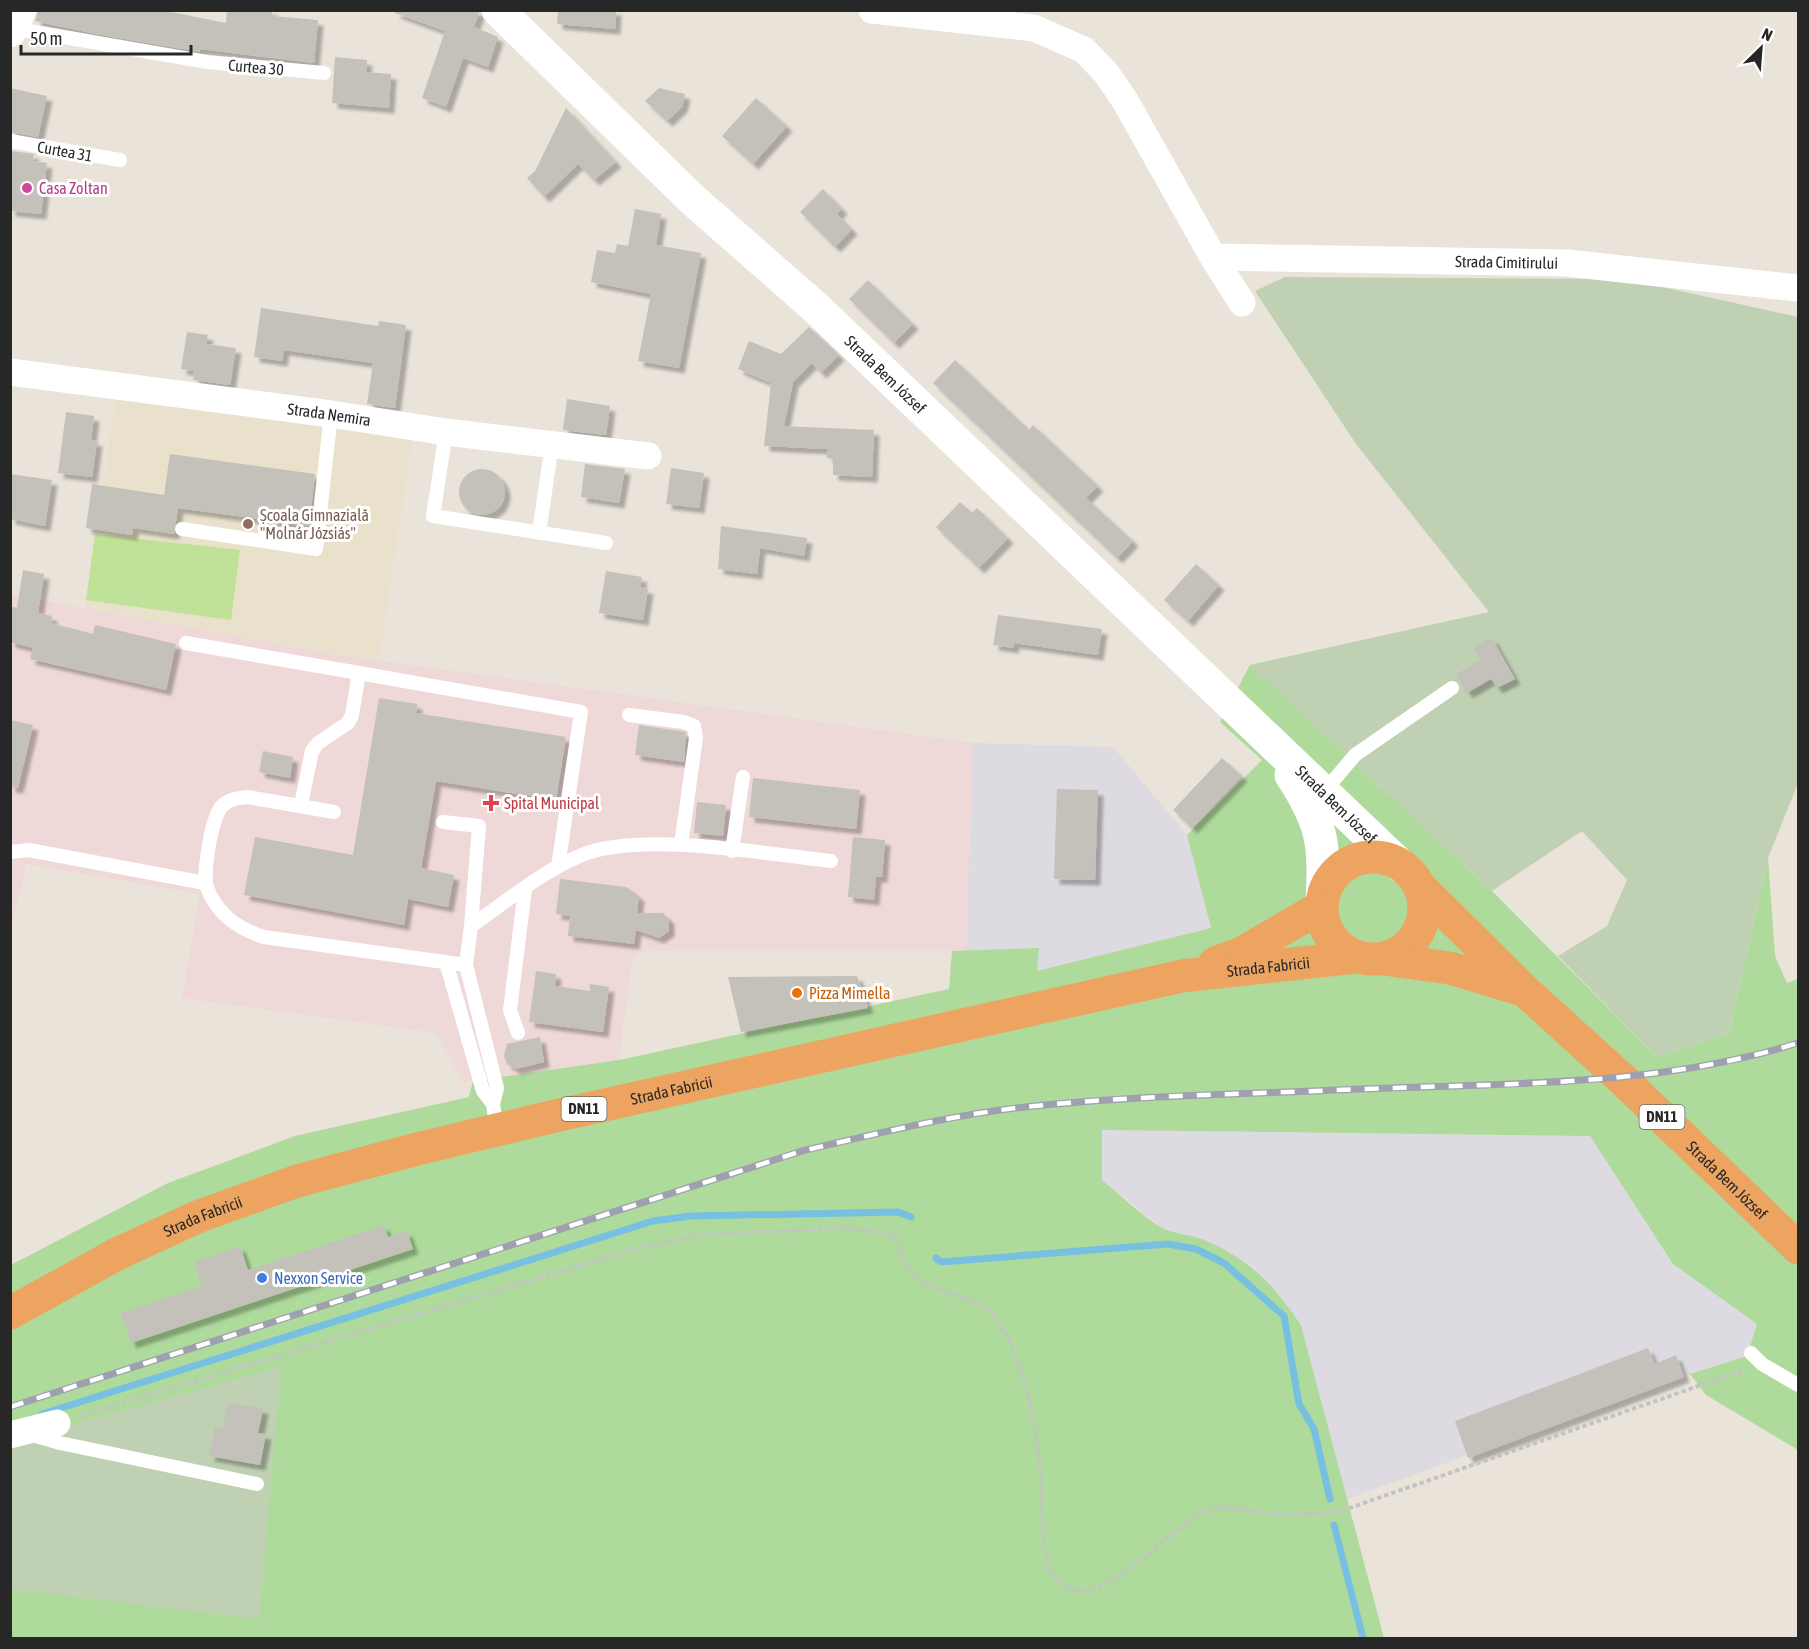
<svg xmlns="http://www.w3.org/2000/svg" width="1809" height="1649" viewBox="0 0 1809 1649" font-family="'Asap Condensed',sans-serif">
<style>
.industrial{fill:#dddae1}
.education{fill:#e9e1cb}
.medical{fill:#efd8d8}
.green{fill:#aeda9c}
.cemetery{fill:#c0d1b3}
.pitch{fill:#bfe198}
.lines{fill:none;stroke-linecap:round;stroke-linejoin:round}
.stream{stroke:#77c0e1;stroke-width:7}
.building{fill:#c4c0ba;filter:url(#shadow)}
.path{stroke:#c3c3c3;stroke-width:4;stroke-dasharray:4.5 3;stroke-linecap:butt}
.lane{stroke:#fff;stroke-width:14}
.street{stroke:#fff;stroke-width:27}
.secondary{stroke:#fff;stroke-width:33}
.highway{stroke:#eda461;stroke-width:33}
.rail-casing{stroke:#9ea0b0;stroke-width:7}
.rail{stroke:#fff;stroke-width:4.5;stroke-dasharray:14;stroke-linecap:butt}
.hotel-dot{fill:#d1479c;stroke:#fff;stroke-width:2}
.education-dot{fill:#8d6e63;stroke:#fff;stroke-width:2}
.health-dot{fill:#e0444e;stroke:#fff;stroke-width:2}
.food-dot{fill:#e8710a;stroke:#fff;stroke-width:2}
.shop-dot{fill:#3f7fe0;stroke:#fff;stroke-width:2}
.labels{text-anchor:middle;stroke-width:6;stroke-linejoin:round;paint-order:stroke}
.shield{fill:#fff;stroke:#686868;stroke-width:1.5}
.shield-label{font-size:15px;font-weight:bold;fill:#272727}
.street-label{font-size:16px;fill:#272727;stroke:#fff}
.hotel-label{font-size:16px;fill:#b23c85;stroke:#fff;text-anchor:start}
.education-label{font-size:16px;fill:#785e54;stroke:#fff;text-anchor:start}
.health-label{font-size:16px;fill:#be3a42;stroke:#fff;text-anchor:start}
.food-label{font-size:16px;fill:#c56008;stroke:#fff;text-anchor:start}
.shop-label{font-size:16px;fill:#366cbe;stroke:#fff;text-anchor:start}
</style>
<defs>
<filter id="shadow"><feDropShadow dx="5.5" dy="5.5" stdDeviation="1.5" flood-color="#0004"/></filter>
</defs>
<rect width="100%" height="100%" fill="#e9e3da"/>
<path class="industrial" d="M 973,743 L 1113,747 L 1187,835 L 1211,928 L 1037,971 L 1038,948 L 966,951 Z
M 1102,1130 L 1590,1136 L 1673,1264 L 1757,1324 L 1747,1356 L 1690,1374 L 1347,1499 L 1301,1325 L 1281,1296 L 1255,1268 L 1231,1253 L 1197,1237 L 1163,1229 L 1102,1180 Z"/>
<path class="education" d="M 116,399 L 412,440 L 379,659 L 332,654 L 85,609 Z"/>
<path class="medical" d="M 11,595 L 332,654 L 973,743 L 966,951 L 644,951 L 632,958 L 619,1060 L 462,1082 L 437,1033 L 182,998 L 200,894 L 26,864 L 11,928 Z"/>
<path class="green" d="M 1250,665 L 1492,891 L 1657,1057 L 1729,1033 L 1768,858 L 1775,956 L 1787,983 L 1798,979 L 1798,1450 L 1706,1395 L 1690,1374 L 1747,1356 L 1757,1324 L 1673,1264 L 1590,1136 L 1102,1130 L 1102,1180 C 1120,1194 1143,1218 1163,1228 C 1174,1234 1188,1234 1199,1238 C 1249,1258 1271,1281 1301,1325 L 1384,1638 L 11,1638 L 11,1265 L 168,1183 L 295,1136 L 469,1097 L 473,1081 L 619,1060 L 949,989 L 952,951 L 1039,948 L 1037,971 L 1211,928 L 1187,835 L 1262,760 L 1220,722 Z"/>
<path class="cemetery" d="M 1285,277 L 1600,279 L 1667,288 L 1798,317 L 1798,783 L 1768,858 L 1729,1033 L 1657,1057 L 1558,956 L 1607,926 L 1627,880 L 1582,831 L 1492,891 L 1250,665 L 1489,612 L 1356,444 L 1255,291 Z
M 281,1367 L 259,1619 L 11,1589 L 11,1448 L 27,1443 L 66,1451 L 66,1426 Z"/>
<path class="pitch" d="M 95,534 L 240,550 L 231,620 L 86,600 Z"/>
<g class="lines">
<path class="stream" d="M 936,1258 L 941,1262 L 1168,1244 L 1196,1249 L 1224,1263 L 1284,1316 L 1299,1404 L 1314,1429 L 1330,1499
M 42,1414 L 653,1221 L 691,1216 L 898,1212 L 911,1217
M 1334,1525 L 1363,1638"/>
</g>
<path class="building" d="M 38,10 L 161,10 L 226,23 L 227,10 L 272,10 L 272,16 L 318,20 L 314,63 L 200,49 L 200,52 L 96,34 L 35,21 Z
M 396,10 L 480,10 L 474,27 L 498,37 L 488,67 L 463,58 L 446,107 L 422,98 L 445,31 L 395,13 Z
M 558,10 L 616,10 L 615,29 L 557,24 Z
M 335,57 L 367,60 L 366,72 L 391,74 L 389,108 L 332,103 Z
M 10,88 L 47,96 L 38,137 L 10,132 Z
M 659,88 L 685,94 L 682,107 L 667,121 L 645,101 Z
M 756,98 L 787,126 L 753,164 L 722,136 Z
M 566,108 L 616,162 L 594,180 L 578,164 L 544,197 L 527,178 L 535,171 Z
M 12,151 L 34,154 L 32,161 L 47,163 L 41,214 L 10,211 Z
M 823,189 L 842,209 L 837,214 L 852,229 L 835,247 L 800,212 Z
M 635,209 L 661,214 L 656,245 L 701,253 L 679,368 L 638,361 L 651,294 L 591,282 L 597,250 L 615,253 L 617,244 L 628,246 Z
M 868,280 L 913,324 L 894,343 L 849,299 Z
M 261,308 L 378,326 L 379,321 L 406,325 L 395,408 L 367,404 L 373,363 L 284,350 L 282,361 L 254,357 Z
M 809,327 L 839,355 L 821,373 L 812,363 L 793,382 L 784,426 L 874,430 L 872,477 L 833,475 L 833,459 L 827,458 L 828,449 L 764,446 L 771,383 L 738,369 L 749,341 L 781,354 Z
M 187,332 L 208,335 L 206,344 L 236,348 L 230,385 L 193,380 L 194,371 L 181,369 Z
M 955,360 L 1029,430 L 1033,425 L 1098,486 L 1086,498 L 1133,541 L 1117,558 L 933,383 Z
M 567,399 L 610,406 L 606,435 L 563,430 Z
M 66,412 L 94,416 L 91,440 L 97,441 L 92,477 L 58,473 Z
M 170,454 L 315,474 L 309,526 L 178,508 L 174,534 L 133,528 L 132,535 L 86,528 L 92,484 L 164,495 Z
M 585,464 L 625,469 L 619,503 L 581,497 Z
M 671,468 L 704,473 L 699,508 L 666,504 Z
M459 492a23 23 0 1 1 46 0a23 23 0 1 1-46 0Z
M 10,474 L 52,480 L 45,526 L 10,519 Z
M 960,502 L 972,513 L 977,508 L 1008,538 L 979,568 L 936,527 Z
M 721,526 L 807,538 L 804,556 L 760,548 L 757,574 L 718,569 Z
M 1196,564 L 1219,585 L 1188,621 L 1164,600 Z
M 23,570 L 44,574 L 38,613 L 52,616 L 51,623 L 93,634 L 95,625 L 176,644 L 166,690 L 30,659 L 33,648 L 10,642 L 10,606 L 17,608 Z
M 606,571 L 642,577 L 640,587 L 648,589 L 643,620 L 599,613 Z
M 998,615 L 1102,629 L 1098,655 L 1014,643 L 1013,648 L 993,645 Z
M 1492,638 L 1515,679 L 1497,688 L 1491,679 L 1467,693 L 1456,674 L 1481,660 L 1473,648 Z
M 379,698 L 417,704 L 416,713 L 566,737 L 556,800 L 436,781 L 421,868 L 454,875 L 448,907 L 408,899 L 404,925 L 244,895 L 255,837 L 353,855 Z
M 10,720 L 33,725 L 18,788 L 10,787 Z
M 639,725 L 686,732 L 684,762 L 635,755 Z
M 263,751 L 293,757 L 290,778 L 259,772 Z
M 1222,758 L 1242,776 L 1192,828 L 1173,810 Z
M 753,778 L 860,790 L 856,829 L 749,817 Z
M 1057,789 L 1098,790 L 1095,880 L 1054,879 Z
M 697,802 L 726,805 L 723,836 L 694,833 Z
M 853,837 L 885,840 L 882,877 L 876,877 L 874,900 L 848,897 Z
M 560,879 L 626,887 L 639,896 L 637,913 L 663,913 L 669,919 L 669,931 L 659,938 L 636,930 L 634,944 L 568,936 L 570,916 L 556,914 Z
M 536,971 L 556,974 L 555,986 L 590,991 L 590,984 L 609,987 L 603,1032 L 529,1022 Z
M 857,976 L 868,1008 L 741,1032 L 728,977 Z
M 540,1037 L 544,1062 L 516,1069 L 507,1064 L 504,1056 L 507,1044 Z
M 384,1225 L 388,1237 L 407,1231 L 413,1249 L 131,1343 L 121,1313 L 202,1286 L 194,1262 L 240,1246 L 248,1270 Z
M 1648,1348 L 1655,1364 L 1676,1355 L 1684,1377 L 1468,1458 L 1455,1421 Z
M 228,1402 L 263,1409 L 258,1433 L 266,1434 L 260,1465 L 209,1456 L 215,1427 L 223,1428 Z"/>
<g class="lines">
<path class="path" d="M 79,1416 L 639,1248 L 700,1235 L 836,1228 L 885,1232 L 898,1240 C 900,1246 901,1255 904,1262 C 920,1294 968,1291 992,1314 C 999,1321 1005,1332 1009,1341 C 1028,1379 1035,1427 1040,1468 C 1043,1492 1040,1559 1053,1576 C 1060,1586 1077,1593 1089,1590 C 1118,1584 1174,1532 1200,1512 C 1223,1503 1241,1510 1265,1513 C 1291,1516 1315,1514 1341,1511 L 1744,1370"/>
<path class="lane" d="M 12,28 L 207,62 L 324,73
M 10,141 L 120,160
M 446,432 L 433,516 L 606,543
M 182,529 L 316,549 L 331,414
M 539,533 L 552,444
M 186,643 L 359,673
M 629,715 L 684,722 L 694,726 L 696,738 L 681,845
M 1323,793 L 1355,755 L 1452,688
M 301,805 L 312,751 L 318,743 L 348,723 L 352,715 L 359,673 L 581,712 L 558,867
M 334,812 L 248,797 C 238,798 229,799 222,806 C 212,816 202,874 207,887 C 216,913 238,929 264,937 L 466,965
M 443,822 L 479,826 L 471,926
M 732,851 L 743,777
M 10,852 L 29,850 L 205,883
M 446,962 L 483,1091 L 493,1104
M 518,1033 L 510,1010 L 525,889
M 497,1130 L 493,1104 L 497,1088 L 466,965 L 471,926 C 506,902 542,871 582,855 C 641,831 766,854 831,861
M 1751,1353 L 1762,1364 L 1798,1385
M 32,1435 L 60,1443 L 257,1484"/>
<g class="street">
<path id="s1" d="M 872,10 L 1034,28 L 1084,50 L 1106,73 L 1124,99 L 1213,257 L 1567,263 L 1798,288"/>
<path d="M 1213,257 L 1242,303"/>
<path id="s2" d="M 10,372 L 331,414 L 446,432 L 648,456"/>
<path d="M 10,1435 L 57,1423"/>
</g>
<g class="secondary">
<path id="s3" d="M 498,10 L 693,200 L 815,307 L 1401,866"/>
<path d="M 10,31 L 20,10"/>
<path d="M 1291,775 C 1323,824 1325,844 1322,901"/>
</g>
<g class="highway">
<circle cx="1373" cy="908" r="51"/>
<path id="s4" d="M 1419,886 L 1524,990 L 1622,1079 L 1798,1248"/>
<path d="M 1383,959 L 1450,968 L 1519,989"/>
<path d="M 1215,963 L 1242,953 L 1321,907"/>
<path id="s5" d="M 10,1313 L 117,1254 L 197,1217 L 297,1181 L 417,1149 L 551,1117 L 1182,976 L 1356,957"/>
</g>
<g class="rail-casing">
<path id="rail" d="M 10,1407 L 802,1151 C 876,1134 950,1115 1025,1107 C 1137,1095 1250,1094 1363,1089 C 1510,1083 1656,1087 1798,1043"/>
</g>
<use href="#rail" class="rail"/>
</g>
<circle class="hotel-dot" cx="27" cy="188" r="6"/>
<circle class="education-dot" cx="248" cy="524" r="6"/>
<path class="health-dot" d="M488 794h6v6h6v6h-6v6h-6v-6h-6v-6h6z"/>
<circle class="food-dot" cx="797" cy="993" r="6"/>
<circle class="shop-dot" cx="262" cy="1278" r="6"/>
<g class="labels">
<g class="shield">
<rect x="561.5" y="1097" width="45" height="24" rx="4.5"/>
<rect x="1639.5" y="1105" width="45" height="24" rx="4.5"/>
</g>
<g class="shield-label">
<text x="584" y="1114">DN11</text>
<text x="1662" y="1122">DN11</text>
</g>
<g class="street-label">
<text transform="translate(256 67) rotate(5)" y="6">Curtea 30</text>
<text transform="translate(65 151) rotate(10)" y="6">Curtea 31</text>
<text dy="6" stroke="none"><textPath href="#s1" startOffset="756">Strada Cimitirului</textPath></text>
<text dy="6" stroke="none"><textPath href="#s3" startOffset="532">Strada Bem József</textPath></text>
<text dy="6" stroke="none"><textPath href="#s2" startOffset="322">Strada Nemira</textPath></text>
<text dy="6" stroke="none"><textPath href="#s3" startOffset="1155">Strada Bem József</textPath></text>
<text dy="6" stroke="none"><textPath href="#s5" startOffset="1312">Strada Fabricii</textPath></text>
<text dy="6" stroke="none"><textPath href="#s5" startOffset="702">Strada Fabricii</textPath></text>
<text dy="6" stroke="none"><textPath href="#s4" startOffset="426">Strada Bem József</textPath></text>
<text dy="6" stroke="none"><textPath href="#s5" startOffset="216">Strada Fabricii</textPath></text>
</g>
<g class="hotel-label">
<text x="39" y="194">Casa Zoltan</text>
</g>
<g class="education-label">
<text x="260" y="521">Școala Gimnazială<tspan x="260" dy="18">"Molnár Józsiás"</tspan></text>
</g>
<g class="health-label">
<text x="504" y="809">Spital Municipal</text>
</g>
<g class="food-label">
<text x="809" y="999">Pizza Mimella</text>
</g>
<g class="shop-label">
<text x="274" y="1284">Nexxon Service</text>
</g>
</g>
<rect width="1809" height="1649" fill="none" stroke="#272727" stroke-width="24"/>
<g transform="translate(1761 48) rotate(25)" stroke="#ffffff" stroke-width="4.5" paint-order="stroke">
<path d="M0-4.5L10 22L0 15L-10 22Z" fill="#272727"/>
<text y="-9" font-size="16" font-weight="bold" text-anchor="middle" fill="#272727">N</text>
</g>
<path d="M21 45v9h170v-9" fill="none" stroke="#272727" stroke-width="3"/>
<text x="30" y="45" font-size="18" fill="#272727" stroke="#ffffff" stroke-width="4.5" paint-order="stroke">50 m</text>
</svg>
